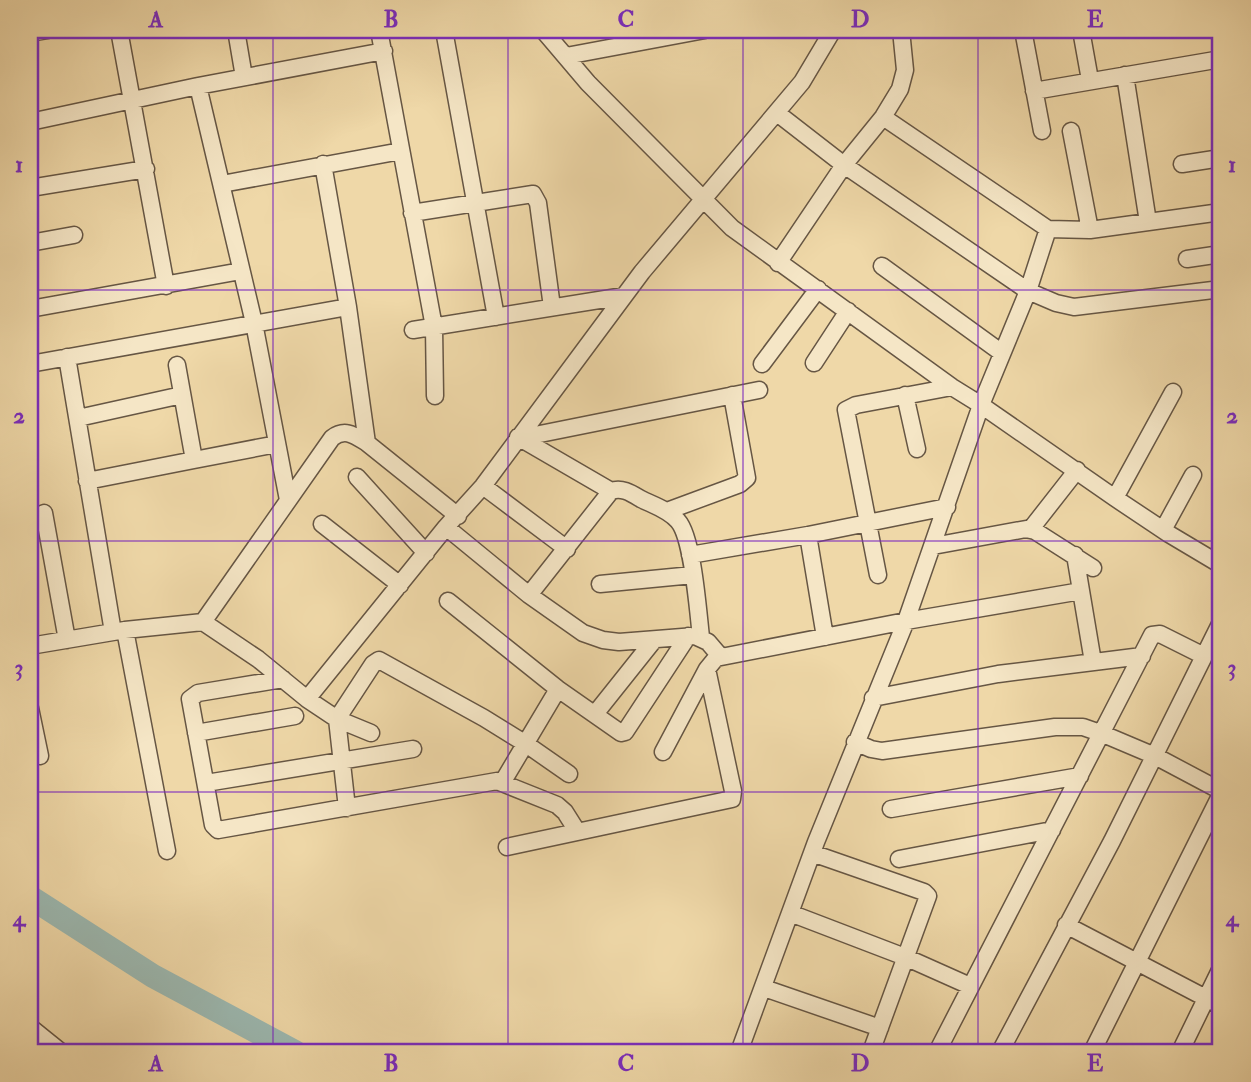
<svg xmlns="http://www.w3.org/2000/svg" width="1251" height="1082" viewBox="0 0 1251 1082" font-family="'IM FELL Double Pica',serif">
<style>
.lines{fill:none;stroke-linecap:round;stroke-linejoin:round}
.river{stroke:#9cb8b0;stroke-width:24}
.minor-casing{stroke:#665644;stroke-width:19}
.minor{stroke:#f5e6c6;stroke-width:16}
.grid{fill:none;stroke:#7b2cbf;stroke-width:2;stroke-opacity:0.55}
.neatline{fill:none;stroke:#7b2cbf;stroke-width:2.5}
.grid-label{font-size:23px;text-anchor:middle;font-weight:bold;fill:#7b2cbf}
</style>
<rect width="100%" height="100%" fill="#efd8a8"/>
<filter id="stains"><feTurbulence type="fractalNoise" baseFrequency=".00286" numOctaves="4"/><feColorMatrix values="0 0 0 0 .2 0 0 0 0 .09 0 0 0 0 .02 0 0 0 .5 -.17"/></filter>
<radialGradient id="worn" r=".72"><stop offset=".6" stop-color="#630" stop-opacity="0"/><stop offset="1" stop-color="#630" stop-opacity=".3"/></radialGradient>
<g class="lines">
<path class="river" d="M 30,897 L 153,976 L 295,1052"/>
<g class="minor-casing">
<path id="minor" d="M 119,30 L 166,286
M 236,30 L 244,77
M 379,30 L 434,327 L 435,396
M 444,30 L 496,317
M 543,30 L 588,83 L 732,228 L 952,387 L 981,405 L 1115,498 L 1169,534 L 1221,565
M 1023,30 L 1042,131
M 1081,30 L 1090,80
M 30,33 L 48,30
M 566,56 L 705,30
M 1125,75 L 1148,222
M 198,86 L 254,323 L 288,500
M 1034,91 L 1221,59
M 777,113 L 844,165 L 1028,291 L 1056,303 L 1074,307 L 1221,289
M 883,117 L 1048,229 L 1090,230 L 1221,212
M 30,122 L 198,86 L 384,51
M 1071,131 L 1090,230
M 1182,164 L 1221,158
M 222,184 L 401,151
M 30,188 L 146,169
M 412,213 L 533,194 L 538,203 L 552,307
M 30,243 L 74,235
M 1187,259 L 1221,254
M 778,263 L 844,165 L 883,117 L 900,89 L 905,70 L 901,30
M 882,266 L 1002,353
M 348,307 L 367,443
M 30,309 L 241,271
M 413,330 L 624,296
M 67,357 L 113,632
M 814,363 L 848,311
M 30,364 L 348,307 L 323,164
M 762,364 L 818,289
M 177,365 L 194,460 L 277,444
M 905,395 L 917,449
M 78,418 L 182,395
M 518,437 L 611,491
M 520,438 L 759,390
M 357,477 L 426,553
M 87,481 L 194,460
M 483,486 L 567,549
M 1115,498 L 1173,392
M 667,511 L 740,484 L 747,478 L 732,395
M 44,513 L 67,640
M 322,524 L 400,585
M 446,527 L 529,595 L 583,633 L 603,640 L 619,642 L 695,636 L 708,642 L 720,656
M 1030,530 L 1077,470
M 1163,530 L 1193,475
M 808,535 L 825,637
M 933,546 L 1026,529 L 1035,531 L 1093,568
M 690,555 L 808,535 L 947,507
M 1075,555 L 1093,662
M 878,575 L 846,410 L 856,405 L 952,387
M 600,584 L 693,575
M 529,595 L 611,491 C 622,487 631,493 641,499 C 653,505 669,510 678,521 C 693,538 698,612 701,637
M 448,601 L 558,689 L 621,733 L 625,732 L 688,636
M 203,622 L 332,438 C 345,428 354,435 367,443 L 458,516
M 125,630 L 167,851
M 30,646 L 125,630 L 203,622 L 258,659 L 307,699 L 337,719 L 371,733
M 283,679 L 198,693 L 190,699 L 213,825 L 218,830 L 497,781 L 557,805 L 565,812 L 577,831
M 873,698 L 998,674 L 1142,656
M 307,699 L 446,527 L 483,486 L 642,272 L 802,82 L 833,30
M 30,708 L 40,756
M 595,714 L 654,640
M 196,733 L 295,716
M 855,742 L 871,749 L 882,751 L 1055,727 L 1083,727 L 1103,734 L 1155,756 L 1221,791
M 663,752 L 707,669 L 716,658 L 906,621 L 1081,591
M 206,783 L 413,749
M 502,783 L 558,689
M 347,808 L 337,719 L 373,664 L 379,660 L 484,718 L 526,744 L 569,774
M 891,809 L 1080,776
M 507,847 L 732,799 L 733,791 L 707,669
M 812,853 L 924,892 L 928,896 L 871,1052
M 899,859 L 1052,830
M 790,913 L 905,957 L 970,986
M 1066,925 L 1221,1006
M 764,988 L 880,1028
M 30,1027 L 61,1052
M 739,1052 L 816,842 L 906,621 L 981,405 L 1028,291 L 1048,229
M 937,1052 L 1152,635 L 1160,634 L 1204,656
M 1000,1052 L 1112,841 L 1221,622
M 1092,1052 L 1221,794
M 1180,1052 L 1221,968"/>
</g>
<use href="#minor" class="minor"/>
</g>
<path class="grid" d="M 273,30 L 273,1052M 508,30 L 508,1052M 743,30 L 743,1052M 978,30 L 978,1052M 30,290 L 1221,290M 30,541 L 1221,541M 30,792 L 1221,792"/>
<rect width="1251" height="1082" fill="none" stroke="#efd8a8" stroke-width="77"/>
<rect x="38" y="38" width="1174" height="1006" class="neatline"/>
<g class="grid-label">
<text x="156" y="27">A</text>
<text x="391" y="27">B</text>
<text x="626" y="27">C</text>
<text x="860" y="27">D</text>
<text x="1095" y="27">E</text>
<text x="19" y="172">1</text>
<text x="1232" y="172">1</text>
<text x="19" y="423">2</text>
<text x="1232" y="423">2</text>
<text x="19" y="675">3</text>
<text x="1232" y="675">3</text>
<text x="19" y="926">4</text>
<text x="1232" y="926">4</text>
<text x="156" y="1071">A</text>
<text x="391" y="1071">B</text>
<text x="626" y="1071">C</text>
<text x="860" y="1071">D</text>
<text x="1095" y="1071">E</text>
</g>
<rect width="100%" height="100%" filter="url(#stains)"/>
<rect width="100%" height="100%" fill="url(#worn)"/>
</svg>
